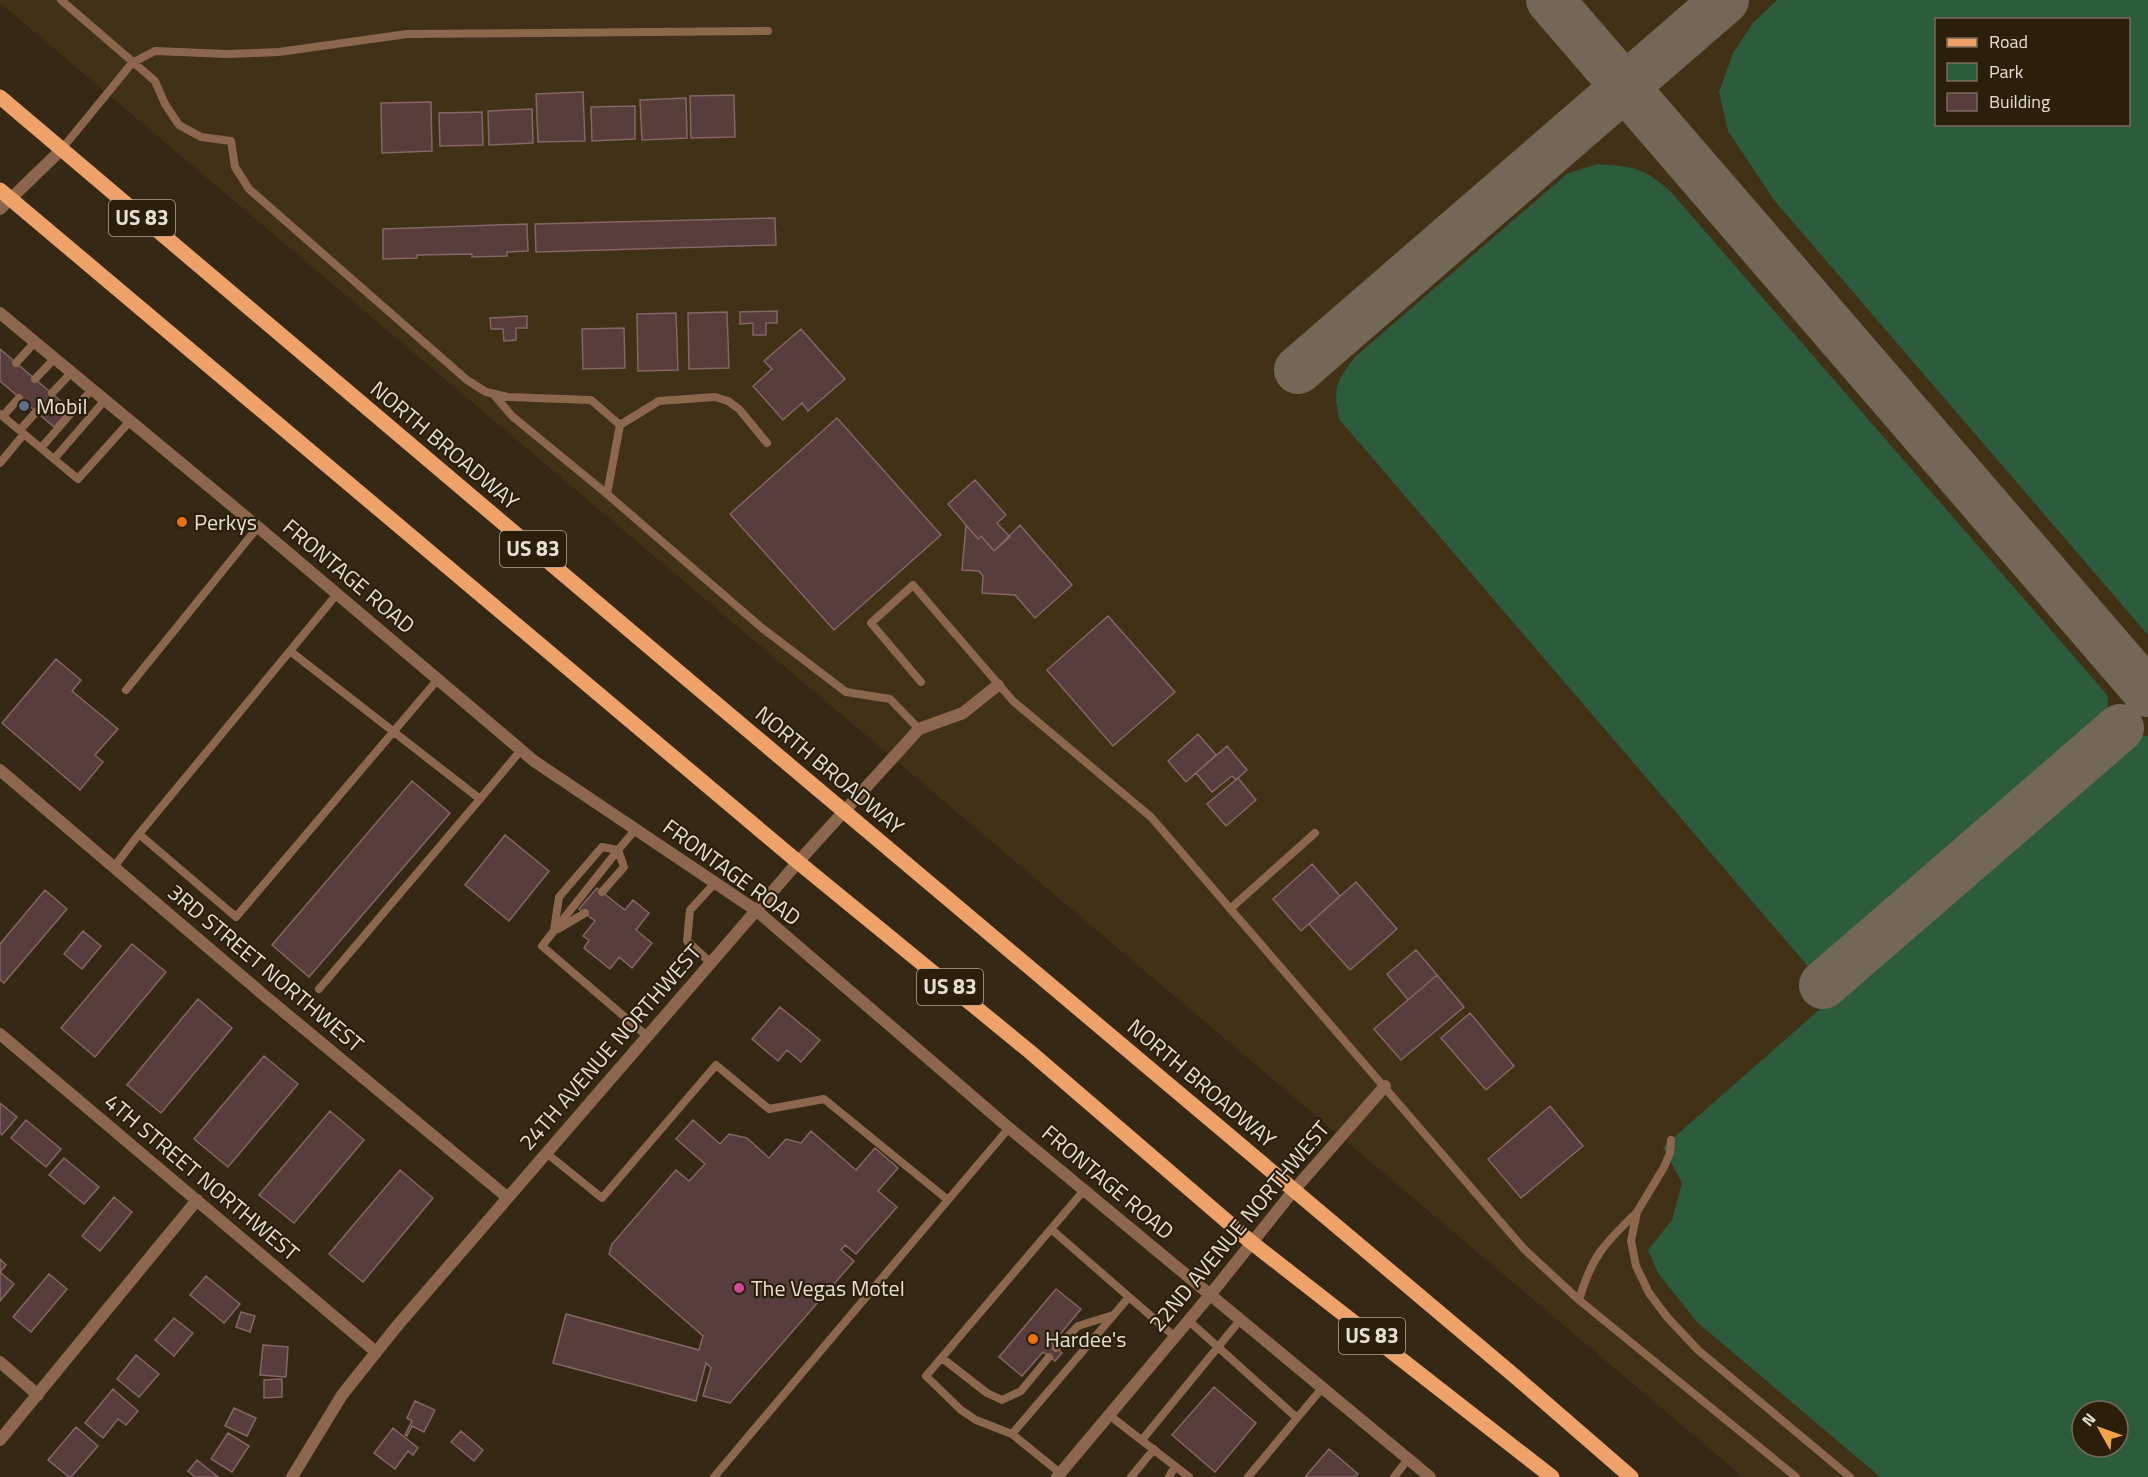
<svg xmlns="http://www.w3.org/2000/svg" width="2148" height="1477" viewBox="0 0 2148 1477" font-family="'Titillium Web',sans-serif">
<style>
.built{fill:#403117;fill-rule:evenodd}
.green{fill:#2c5c3d;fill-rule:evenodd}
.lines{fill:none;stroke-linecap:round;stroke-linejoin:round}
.taxiway{stroke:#736857;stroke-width:48}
.building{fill:#573d3c;stroke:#836665;stroke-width:1.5}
.lane{stroke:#8d674d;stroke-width:8}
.street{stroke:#8d674d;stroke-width:12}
.primary{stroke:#efa16a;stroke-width:15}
.service-dot{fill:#5c6f8a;stroke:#2b1f0c;stroke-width:2}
.food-dot{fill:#e8710a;stroke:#2b1f0c;stroke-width:2}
.hotel-dot{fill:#d1479c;stroke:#2b1f0c;stroke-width:2}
.labels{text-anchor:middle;stroke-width:4.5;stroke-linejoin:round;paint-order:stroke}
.shield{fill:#2b1f0c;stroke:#aea597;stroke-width:1.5}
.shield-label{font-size:21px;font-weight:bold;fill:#e6ded2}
.poi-label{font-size:22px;fill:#e6ded2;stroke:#2b1f0c;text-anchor:start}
.street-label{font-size:22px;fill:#e6ded2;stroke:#2b1f0c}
</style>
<rect width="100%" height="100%" fill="#352915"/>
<path class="built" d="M 0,0 L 2148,0 L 2148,1477 L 1743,1477 L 0,3 ZM 1936,20 L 2128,20 L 2128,124 L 1936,124 ZM 2082,1411 L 2118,1411 L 2118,1447 L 2082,1447 Z"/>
<path class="green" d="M 1777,0 L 2148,0 L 2148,635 L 1774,200 L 1728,131 L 1719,92 L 1733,53 L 1753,23 ZM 1936,20 L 2128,20 L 2128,124 L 1936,124 Z
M 1598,164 C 1634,167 1644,167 1671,192 L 2103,690 L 2108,697 L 2107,714 L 2100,722 L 1812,971 L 1339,419 C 1333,388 1336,381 1355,357 L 1568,173 Z
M 2132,735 L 2148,736 L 2148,1477 L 1880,1477 L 1697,1322 L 1658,1273 L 1648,1250 L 1672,1220 L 1682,1183 L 1663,1147 ZM 2082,1411 L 2118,1411 L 2118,1447 L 2082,1447 Z"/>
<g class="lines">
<path class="taxiway" d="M 1550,0 L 2148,693
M 1298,370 L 1725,0
M 1823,985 L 2120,728"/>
</g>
<path class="building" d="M 583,92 L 585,141 L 538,142 L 536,94 Z
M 734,95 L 735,137 L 691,138 L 690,96 Z
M 686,98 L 687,138 L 642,140 L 640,100 Z
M 431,102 L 432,151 L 382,153 L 381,103 Z
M 635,106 L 635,139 L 592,141 L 591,107 Z
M 532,109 L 533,143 L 489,145 L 488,111 Z
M 482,112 L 483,145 L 440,146 L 439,113 Z
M 775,218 L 776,245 L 536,252 L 535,224 Z
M 527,224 L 528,251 L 507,252 L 507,256 L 472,257 L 472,254 L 417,255 L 417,258 L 383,259 L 383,229 Z
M 777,311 L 777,323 L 766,323 L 766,335 L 753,335 L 753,323 L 740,324 L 740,312 Z
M 727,312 L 729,368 L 689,369 L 688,313 Z
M 676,313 L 678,370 L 638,371 L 637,314 Z
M 527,316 L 527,328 L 516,328 L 516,340 L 504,341 L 503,329 L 491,329 L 490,318 Z
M 624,328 L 625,368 L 583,369 L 582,329 Z
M 801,329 L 845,379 L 808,411 L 802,403 L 783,420 L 753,386 L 772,369 L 764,361 Z
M 0,349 L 70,409 L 54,427 L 0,381 Z
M 837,418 L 941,535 L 834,630 L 730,514 Z
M 975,480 L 1006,515 L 997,523 L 1010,537 L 994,551 L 981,536 L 978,539 L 948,504 Z
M 966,525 L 978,539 L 981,536 L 994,551 L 1020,525 L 1072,585 L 1035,618 L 1015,595 L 982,593 L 983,576 L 979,571 L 962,570 Z
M 1108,616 L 1175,692 L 1113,746 L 1047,670 Z
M 56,659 L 81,680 L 72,691 L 118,729 L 95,755 L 103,762 L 80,790 L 2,723 Z
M 1198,734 L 1216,755 L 1186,782 L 1168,761 Z
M 1227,746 L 1247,770 L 1236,780 L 1232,776 L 1212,792 L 1196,773 Z
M 1238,778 L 1256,800 L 1226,826 L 1207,804 Z
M 412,781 L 450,813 L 309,977 L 272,945 Z
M 505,835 L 549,871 L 509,921 L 465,885 Z
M 1312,864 L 1340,896 L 1301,931 L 1273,899 Z
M 1356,882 L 1397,929 L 1350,970 L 1309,924 Z
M 597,888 L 625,910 L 633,900 L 649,913 L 636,930 L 652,943 L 632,968 L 619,957 L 610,969 L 584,948 L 589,940 L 583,936 L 595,921 L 579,909 Z
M 45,890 L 67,909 L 4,983 L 0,980 L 0,944 Z
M 83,931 L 101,946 L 82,969 L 64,954 Z
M 132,944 L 166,972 L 95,1057 L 61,1028 Z
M 1416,950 L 1437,975 L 1408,1000 L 1387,974 Z
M 1437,975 L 1464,1007 L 1401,1060 L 1374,1029 Z
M 198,999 L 232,1028 L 161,1113 L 127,1085 Z
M 780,1007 L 820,1040 L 801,1062 L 787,1050 L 778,1061 L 752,1039 Z
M 1470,1013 L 1514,1066 L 1486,1090 L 1441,1038 Z
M 264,1056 L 298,1084 L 228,1167 L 194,1139 Z
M 0,1103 L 17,1117 L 2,1135 L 0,1133 Z
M 1550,1106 L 1583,1146 L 1521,1198 L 1488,1159 Z
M 330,1111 L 364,1140 L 294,1223 L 259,1195 Z
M 26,1120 L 61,1149 L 46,1167 L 11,1138 Z
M 693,1120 L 720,1144 L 729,1134 L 747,1138 L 769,1158 L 786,1139 L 801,1143 L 811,1131 L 856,1170 L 875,1148 L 898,1168 L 878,1191 L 897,1207 L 856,1254 L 845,1245 L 841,1250 L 854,1261 L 730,1403 L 703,1396 L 711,1368 L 706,1363 L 696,1401 L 553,1363 L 566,1314 L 699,1350 L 703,1336 L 609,1254 L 612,1244 L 676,1170 L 689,1181 L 705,1164 L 676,1139 Z
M 64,1158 L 99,1187 L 84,1204 L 49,1175 Z
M 400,1170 L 433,1198 L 363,1282 L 329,1254 Z
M 114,1197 L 132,1212 L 100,1251 L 82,1236 Z
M 0,1259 L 6,1265 L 0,1272 L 14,1284 L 0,1301 Z
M 49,1274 L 67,1289 L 31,1332 L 13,1317 Z
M 206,1276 L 240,1304 L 224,1323 L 190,1295 Z
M 1056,1289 L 1081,1309 L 1052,1344 L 1062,1353 L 1055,1361 L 1043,1352 L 1022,1376 L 999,1357 Z
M 241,1312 L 255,1316 L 250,1332 L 236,1327 Z
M 174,1318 L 193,1333 L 174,1356 L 155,1340 Z
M 263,1345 L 288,1347 L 286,1377 L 260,1375 Z
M 136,1355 L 159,1374 L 139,1397 L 117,1379 Z
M 282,1379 L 282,1397 L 264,1398 L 264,1380 Z
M 1214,1387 L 1256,1423 L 1215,1472 L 1172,1435 Z
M 113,1389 L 138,1411 L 126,1425 L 118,1419 L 103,1438 L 85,1423 Z
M 415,1401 L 435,1410 L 424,1432 L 412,1426 L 407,1436 L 405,1435 L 412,1421 L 407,1418 Z
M 234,1408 L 256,1418 L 247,1436 L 225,1426 Z
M 76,1427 L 98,1446 L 71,1477 L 69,1477 L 48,1460 Z
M 393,1428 L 418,1448 L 413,1455 L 408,1451 L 395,1469 L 374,1453 Z
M 461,1431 L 483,1450 L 474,1461 L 451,1442 Z
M 228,1433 L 249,1446 L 232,1472 L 211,1459 Z
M 1329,1449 L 1358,1474 L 1355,1477 L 1305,1477 Z
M 197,1460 L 218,1477 L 195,1477 L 188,1471 Z"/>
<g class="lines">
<path class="lane" d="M 61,0 L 155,81 L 165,104 L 179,125 L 201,137 L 231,141 L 235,167 L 249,189 L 467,380 L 486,392 L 508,397 L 591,400 L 620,425
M 61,150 L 132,63 L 155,51 L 227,54 L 279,52 L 407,34 L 768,31
M 16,363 L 35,342
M 35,379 L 55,358
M 52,393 L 72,372
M 494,395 L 512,416 L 607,494 L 762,628 L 846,692 L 890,699 L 919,729
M 0,414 L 78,479 L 130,421
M 3,416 L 19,398
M 20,430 L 36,412
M 41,448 L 92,389
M 54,459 L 105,400
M 0,463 L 24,434
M 607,494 L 620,425 L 659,401 L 715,397 L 728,401 L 739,409 L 767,443
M 290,651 L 480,799 L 319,989
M 921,682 L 871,623 L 913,585 L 1013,701 L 1151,817 L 1524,1249 L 1579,1300 L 1796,1477
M 126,690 L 258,527
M 480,799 L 521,750
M 636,829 L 618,850 L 542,946 L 647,1036
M 139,834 L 337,594
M 114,867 L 139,834 L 236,917 L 439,678
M 602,892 L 624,867 L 618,850
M 1230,909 L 1315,833
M 558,929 L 585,913
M 554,930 L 559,897 L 602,847 L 618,850
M 711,963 L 687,941 L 690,910 L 715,883
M 1671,1140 L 1670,1153 L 1664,1167 L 1637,1212 L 1631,1241 L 1636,1266 L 1649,1293 L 1667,1317 L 1698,1350 L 1850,1477
M 545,1152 L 602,1198 L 716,1065 L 769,1109 L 824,1099 L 948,1200 L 1009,1128
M 1051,1229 L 1175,1337
M 1579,1300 C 1592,1256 1604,1244 1636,1213
M 1189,1321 L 1218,1347 L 1241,1319
M 1056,1348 L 1078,1326 L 1113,1315
M 942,1358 L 987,1393 L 1002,1400 L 1021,1391 L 1049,1357
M 1109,1415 L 1189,1477
M 1012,1434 L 1129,1297
M 1142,1440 L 1218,1347 L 1297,1418
M 1060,1473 L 1012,1434 L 976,1420 L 961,1410 L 926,1376 L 1085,1189
M 714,1477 L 948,1200
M 1131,1477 L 1154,1449
M 1169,1477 L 1175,1466
M 1248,1477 L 1323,1387
M 1394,1477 L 1409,1458"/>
<path class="street" d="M 0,209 L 61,150
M 0,313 L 258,527 L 534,761 L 757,911 L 1009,1128 L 1430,1477
M 0,770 L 266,997 L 507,1197
M 0,1034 L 376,1352
M 0,1362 L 38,1395
M 0,1440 L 197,1200
M 292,1477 L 342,1395 L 397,1326 L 798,862 L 919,729 L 963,713 L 998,685
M 1057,1477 L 1210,1295 L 1294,1190 L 1385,1086"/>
<path class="primary" d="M 0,97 L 693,684 L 1517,1378 L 1631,1477
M 0,190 L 798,862 L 1029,1051 L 1251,1242 L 1552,1477"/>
</g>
<circle class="service-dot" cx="24" cy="406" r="6"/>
<g class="food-dot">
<circle cx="182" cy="522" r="6"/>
<circle cx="1033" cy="1339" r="6"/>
</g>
<circle class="hotel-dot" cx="739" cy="1288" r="6"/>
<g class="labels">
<g class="shield">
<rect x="109" y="200" width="66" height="36" rx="4.5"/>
<rect x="500" y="531" width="66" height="36" rx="4.5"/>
<rect x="917" y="969" width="66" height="36" rx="4.5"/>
<rect x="1339" y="1318" width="66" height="36" rx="4.5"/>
</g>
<g class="shield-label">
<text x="142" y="225">US 83</text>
<text x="533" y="556">US 83</text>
<text x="950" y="994">US 83</text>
<text x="1372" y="1343">US 83</text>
</g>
<g class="poi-label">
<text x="36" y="414">Mobil</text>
<text x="194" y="530">Perkys</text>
<text x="751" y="1296">The Vegas Motel</text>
<text x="1045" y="1347">Hardee's</text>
</g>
<g class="street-label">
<text transform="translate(445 445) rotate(40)" y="8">NORTH BROADWAY</text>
<text transform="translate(349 576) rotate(40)" y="8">FRONTAGE ROAD</text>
<text transform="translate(830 770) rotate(40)" y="8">NORTH BROADWAY</text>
<text transform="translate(732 872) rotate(36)" y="8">FRONTAGE ROAD</text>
<text transform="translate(266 968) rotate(40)" y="8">3RD STREET NORTHWEST</text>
<text transform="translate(610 1047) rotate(-49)" y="8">24TH AVENUE NORTHWEST</text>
<text transform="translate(1202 1083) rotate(40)" y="8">NORTH BROADWAY</text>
<text transform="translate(202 1177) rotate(40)" y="8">4TH STREET NORTHWEST</text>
<text transform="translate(1108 1182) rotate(40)" y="8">FRONTAGE ROAD</text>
<text transform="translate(1239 1226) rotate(-50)" y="8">22ND AVENUE NORTHWEST</text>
</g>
</g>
<rect x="1935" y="18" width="195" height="108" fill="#2b1f0c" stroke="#766b5b" stroke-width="1.5"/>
<rect x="1947" y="38" width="30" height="9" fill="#efa16a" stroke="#766b5b" stroke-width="1.5"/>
<text x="1989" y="48" font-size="18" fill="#e6ded2">Road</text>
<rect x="1947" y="63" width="30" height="18" fill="#2c5c3d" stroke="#766b5b" stroke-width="1.5"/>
<text x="1989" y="78" font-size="18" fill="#e6ded2">Park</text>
<rect x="1947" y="93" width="30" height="18" fill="#573d3c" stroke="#766b5b" stroke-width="1.5"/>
<text x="1989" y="108" font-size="18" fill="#e6ded2">Building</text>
<g transform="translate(2100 1429) rotate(310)"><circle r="28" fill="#2b1f0c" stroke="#766b5b" stroke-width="1.5"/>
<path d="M0-4.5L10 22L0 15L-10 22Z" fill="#f3a443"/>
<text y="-9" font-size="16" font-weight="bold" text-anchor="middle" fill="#e6ded2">N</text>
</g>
</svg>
